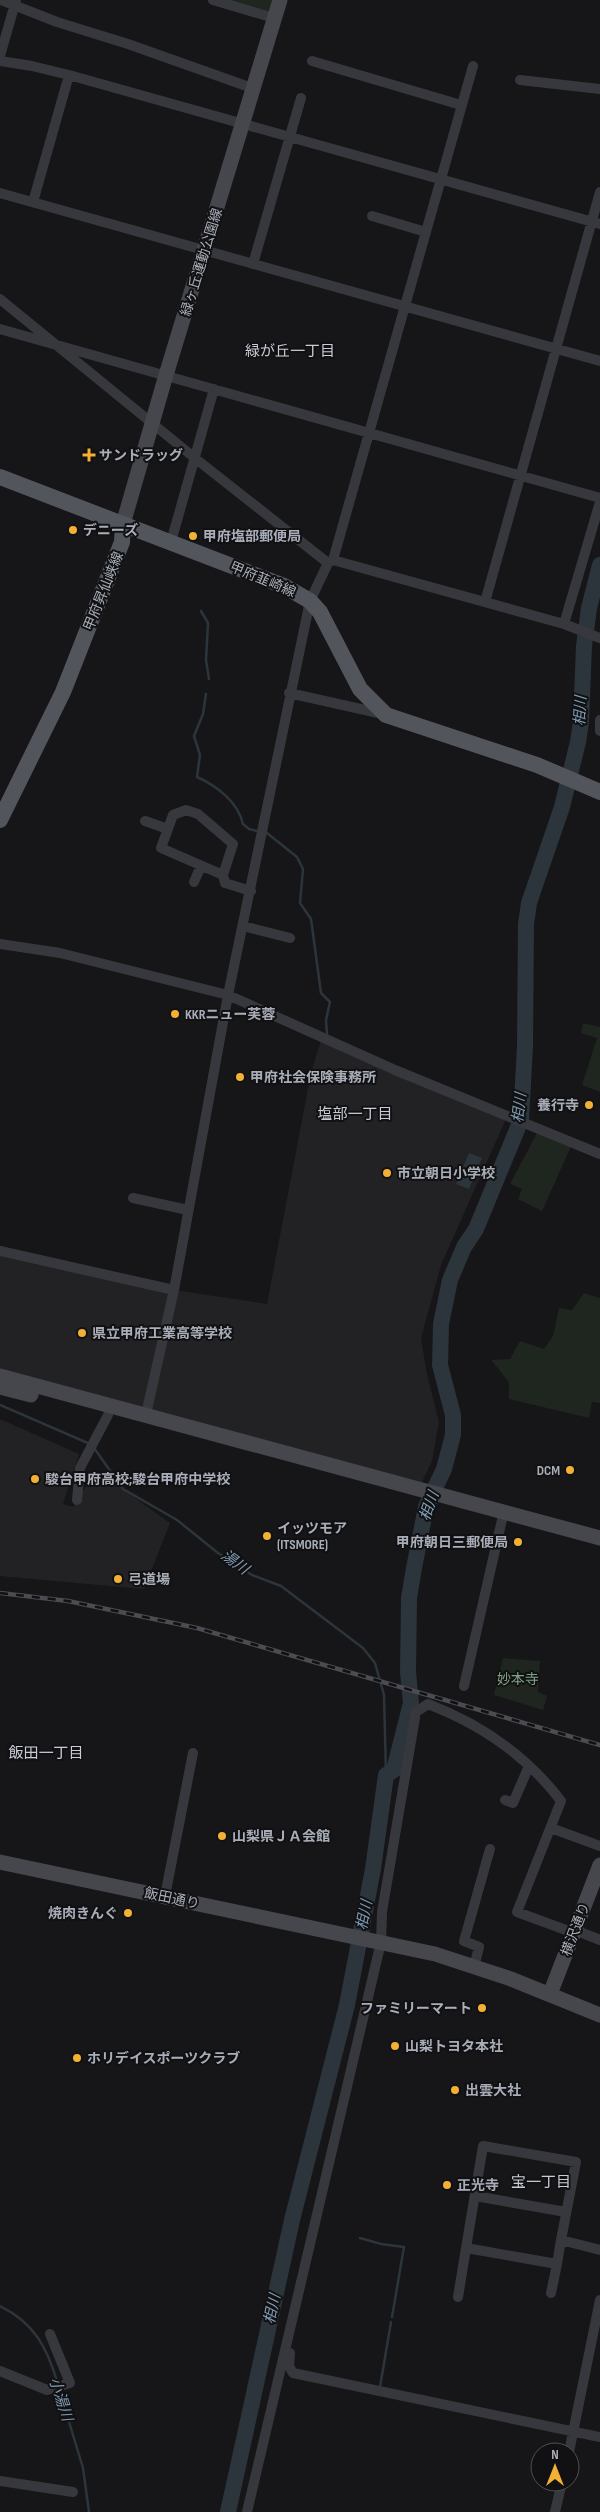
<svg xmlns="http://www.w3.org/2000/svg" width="600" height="2512" viewBox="0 0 600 2512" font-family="'Sofia Sans Condensed','Noto Sans JP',sans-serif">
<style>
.built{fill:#222225}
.green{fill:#1e261f}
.water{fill:#2c353c}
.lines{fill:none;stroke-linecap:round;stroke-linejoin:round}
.stream{stroke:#2c353c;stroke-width:2.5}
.river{stroke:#2c353c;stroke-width:16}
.street{stroke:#37383d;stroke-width:10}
.secondary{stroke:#45474d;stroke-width:15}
.primary{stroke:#53555c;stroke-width:16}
.rail-casing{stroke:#4a4c52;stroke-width:4.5}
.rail{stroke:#111113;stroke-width:2.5;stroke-dasharray:8;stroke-linecap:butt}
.poi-dot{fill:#f2b134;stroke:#111113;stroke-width:2}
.labels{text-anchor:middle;stroke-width:4;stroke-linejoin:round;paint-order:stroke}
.street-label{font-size:14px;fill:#a8adb8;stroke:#111113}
.poi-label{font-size:14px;font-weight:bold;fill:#a8adb8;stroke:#111113;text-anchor:start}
.park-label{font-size:14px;fill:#7fa381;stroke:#111113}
.neighbourhood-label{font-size:15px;fill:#c9ccd4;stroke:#111113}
.water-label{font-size:15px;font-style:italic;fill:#7f9bb3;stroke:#111113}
</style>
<rect width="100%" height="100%" fill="#161618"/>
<path class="built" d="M 321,1040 L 506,1119 L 441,1265 L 421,1338 L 427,1374 L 439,1422 L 432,1461 L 422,1482 L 146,1414 L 0,1376 L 0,1251 L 174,1290 L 267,1304 L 311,1073 Z
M 0,1419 L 79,1454 L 63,1504 L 73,1507 L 96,1470 L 170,1523 L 144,1589 L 0,1576 Z"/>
<path class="green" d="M 213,0 L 280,0 L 274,18 Z
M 583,1023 L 600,1027 L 600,1092 L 582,1085 L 597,1038 L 581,1033 Z
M 539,1129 L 573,1142 L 542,1211 L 518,1199 L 522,1189 L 510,1184 Z
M 584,1293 L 600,1298 L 600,1403 L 592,1402 L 589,1418 L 509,1399 L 509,1382 L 491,1360 L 510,1359 L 520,1341 L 544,1349 L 553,1336 L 559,1308 L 572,1310 Z
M 503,1658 L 540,1661 L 538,1692 L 547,1696 L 543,1710 L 494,1695 Z"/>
<path class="water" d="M 469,1153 L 482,1158 L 469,1189 L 456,1184 Z"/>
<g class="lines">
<path class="stream" d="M 201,611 L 208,623 L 206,660 L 209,679
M 206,694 L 203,714 L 194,736 L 200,755 L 197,777 C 217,786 238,802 243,824 L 249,829 L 257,831
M 267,833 L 297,857 L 303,869 L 300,903 L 311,919 L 321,993 L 330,1002 L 326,1020 L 327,1034
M 0,1405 L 90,1444
M 94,1448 L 123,1489 L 177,1520 L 218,1553 L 252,1575 L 281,1586 L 363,1648 L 375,1663 L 384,1695 L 386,1775
M 360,2238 L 381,2244 L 404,2247 L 392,2317
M 0,2306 C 35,2323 47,2348 58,2384
M 380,2387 L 391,2322
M 59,2389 L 83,2468 L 89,2512"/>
<path class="river" d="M 228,2512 L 292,2220 L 347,2005 L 373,1869 L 386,1775 L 394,1770 L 411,1703 L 408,1672 L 409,1598 L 414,1568 L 426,1507 L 444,1469 L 453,1435 L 453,1415 L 440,1365 L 441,1324 L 450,1280 L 464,1247 L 476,1229 L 521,1120 L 525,1046 L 526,924 L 529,903 L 562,807 L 578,742 L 581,722 L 584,646 L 589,608 L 600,565"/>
<path class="street" d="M 1,0 L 57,22 L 128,44 L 252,88
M 213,0 L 274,18
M 0,56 L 16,0
M 0,61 L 32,66 L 69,75 L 600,224
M 312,61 L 461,105
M 520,80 L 600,89
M 0,193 L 600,361
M 33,202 L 69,75
M 372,216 L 426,232
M 253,264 L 301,98
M 0,299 L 196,459 L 328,563
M 0,329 L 600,498
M 171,542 L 214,389
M 333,560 L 564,624 L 600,638
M 485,602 L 600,192
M 564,624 L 600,502
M 289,693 L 383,714
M 600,720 L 600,731
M 145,821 L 168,829
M 223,875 L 233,844 L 198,814 L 186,810 L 173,815 L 161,848 L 223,875 L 225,883 L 251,891
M 194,882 L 201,866
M 243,926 L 290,938
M 0,944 L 60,953 L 228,995 L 395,1070 L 600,1154
M 133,1198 L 188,1210
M 0,1251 L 174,1290
M 146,1414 L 174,1290 L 228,995 L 310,601 L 328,563 L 333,560 L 473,66
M 77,1500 L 80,1468 L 108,1415
M 464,1686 L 504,1511
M 505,1800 L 513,1803 L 529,1766
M 551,1828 L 600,1846
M 165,1896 L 193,1753
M 575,1930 L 600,1940
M 474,1967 L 479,1947 L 464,1941 L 490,1849
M 475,2196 L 566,2212
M 561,2240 L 557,2264 L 466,2248 L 483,2146 L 576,2162 L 561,2240 L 600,2250
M 551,2293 L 557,2264
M 458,2297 L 466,2248
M 290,2353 L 289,2366 L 293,2373 L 600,2437
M 0,2371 L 47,2390 L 70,2383 L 50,2334
M 569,2452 L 600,2300
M 0,2481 L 73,2492
M 247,2512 L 381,1942 L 382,1912 L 416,1712 L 428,1704 C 480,1724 527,1756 561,1801 L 517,1912 L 574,1933
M 555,2512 L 562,2482"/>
<path class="secondary" d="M 123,524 L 166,375 L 280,0
M 0,1376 L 600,1538
M 0,1387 L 31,1395
M 0,1862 L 435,1954 L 511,1979 L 600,2015
M 550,1994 L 600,1865"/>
<path class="primary" d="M 0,477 L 284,586 L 310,601 L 320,612 L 360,689 L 386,715 L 537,765 L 600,792
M 0,820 L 63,692 L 122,542 L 123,524"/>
<g class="rail-casing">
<path id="rail" d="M 0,1593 L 68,1601 L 197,1628 L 600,1745"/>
</g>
<use href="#rail" class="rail"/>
</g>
<g class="poi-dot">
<path d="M86.5 447.5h5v5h5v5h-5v5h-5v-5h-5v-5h5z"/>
<circle cx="73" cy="530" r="5"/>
<circle cx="193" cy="536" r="5"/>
<circle cx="175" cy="1014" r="5"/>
<circle cx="240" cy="1077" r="5"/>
<circle cx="589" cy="1105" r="5"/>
<circle cx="387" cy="1173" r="5"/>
<circle cx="82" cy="1333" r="5"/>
<circle cx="570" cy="1470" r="5"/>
<circle cx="35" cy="1479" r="5"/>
<circle cx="267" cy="1536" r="5"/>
<circle cx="518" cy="1542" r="5"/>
<circle cx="118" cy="1579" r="5"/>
<circle cx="222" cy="1836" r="5"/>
<circle cx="128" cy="1913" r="5"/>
<circle cx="482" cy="2008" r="5"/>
<circle cx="395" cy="2046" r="5"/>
<circle cx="77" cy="2058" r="5"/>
<circle cx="455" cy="2090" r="5"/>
<circle cx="447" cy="2185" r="5"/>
</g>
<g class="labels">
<g class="street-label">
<text transform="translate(201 262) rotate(-73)" y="5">緑ヶ丘運動公園線</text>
<text transform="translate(263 579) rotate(23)" y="5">甲府韮崎線</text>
<text transform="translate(103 591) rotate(-68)" y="5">甲府昇仙峡線</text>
<text transform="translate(172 1898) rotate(12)" y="5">飯田通り</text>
<text transform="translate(575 1929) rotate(-69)" y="5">横沢通り</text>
</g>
<g class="poi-label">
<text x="99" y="460">サンドラッグ</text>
<text x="83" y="535">デニーズ</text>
<text x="203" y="541">甲府塩部郵便局</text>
<text x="185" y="1019">KKRニュー芙蓉</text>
<text x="250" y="1082">甲府社会保険事務所</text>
<text x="579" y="1110" text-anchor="end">養行寺</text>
<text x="397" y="1178">市立朝日小学校</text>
<text x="92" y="1338">県立甲府工業高等学校</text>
<text x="560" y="1475" text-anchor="end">DCM</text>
<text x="45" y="1484">駿台甲府高校;駿台甲府中学校</text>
<text x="277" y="1533">イッツモア<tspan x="277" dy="16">(ITSMORE)</tspan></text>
<text x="508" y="1547" text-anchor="end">甲府朝日三郵便局</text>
<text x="128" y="1584">弓道場</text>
<text x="232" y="1841">山梨県ＪＡ会館</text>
<text x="118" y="1918" text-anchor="end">焼肉きんぐ</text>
<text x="472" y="2013" text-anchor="end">ファミリーマート</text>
<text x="405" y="2051">山梨トヨタ本社</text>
<text x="87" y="2063">ホリデイスポーツクラブ</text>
<text x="465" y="2095">出雲大社</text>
<text x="457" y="2190">正光寺</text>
</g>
<g class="park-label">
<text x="518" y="1684">妙本寺</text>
</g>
<g class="neighbourhood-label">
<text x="290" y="356">緑が丘一丁目</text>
<text x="355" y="1119">塩部一丁目</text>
<text x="46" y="1758">飯田一丁目</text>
<text x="541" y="2187">宝一丁目</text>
</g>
<g class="water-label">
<text transform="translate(580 711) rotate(-87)" y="5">相川</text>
<text transform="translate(519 1108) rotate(-83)" y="5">相川</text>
<text transform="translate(429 1506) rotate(-71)" y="5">相川</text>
<text transform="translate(235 1562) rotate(36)" y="5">湯川</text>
<text transform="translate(364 1915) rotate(-79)" y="5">相川</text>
<text transform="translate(272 2309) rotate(-78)" y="5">相川</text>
<text transform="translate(61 2399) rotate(72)" y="5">小湯川</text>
</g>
</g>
<g transform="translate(555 2467)"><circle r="24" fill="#111113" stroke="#4d4f55"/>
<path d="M0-4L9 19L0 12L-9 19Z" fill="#f2b134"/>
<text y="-8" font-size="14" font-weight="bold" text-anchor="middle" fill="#a8adb8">N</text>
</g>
</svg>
